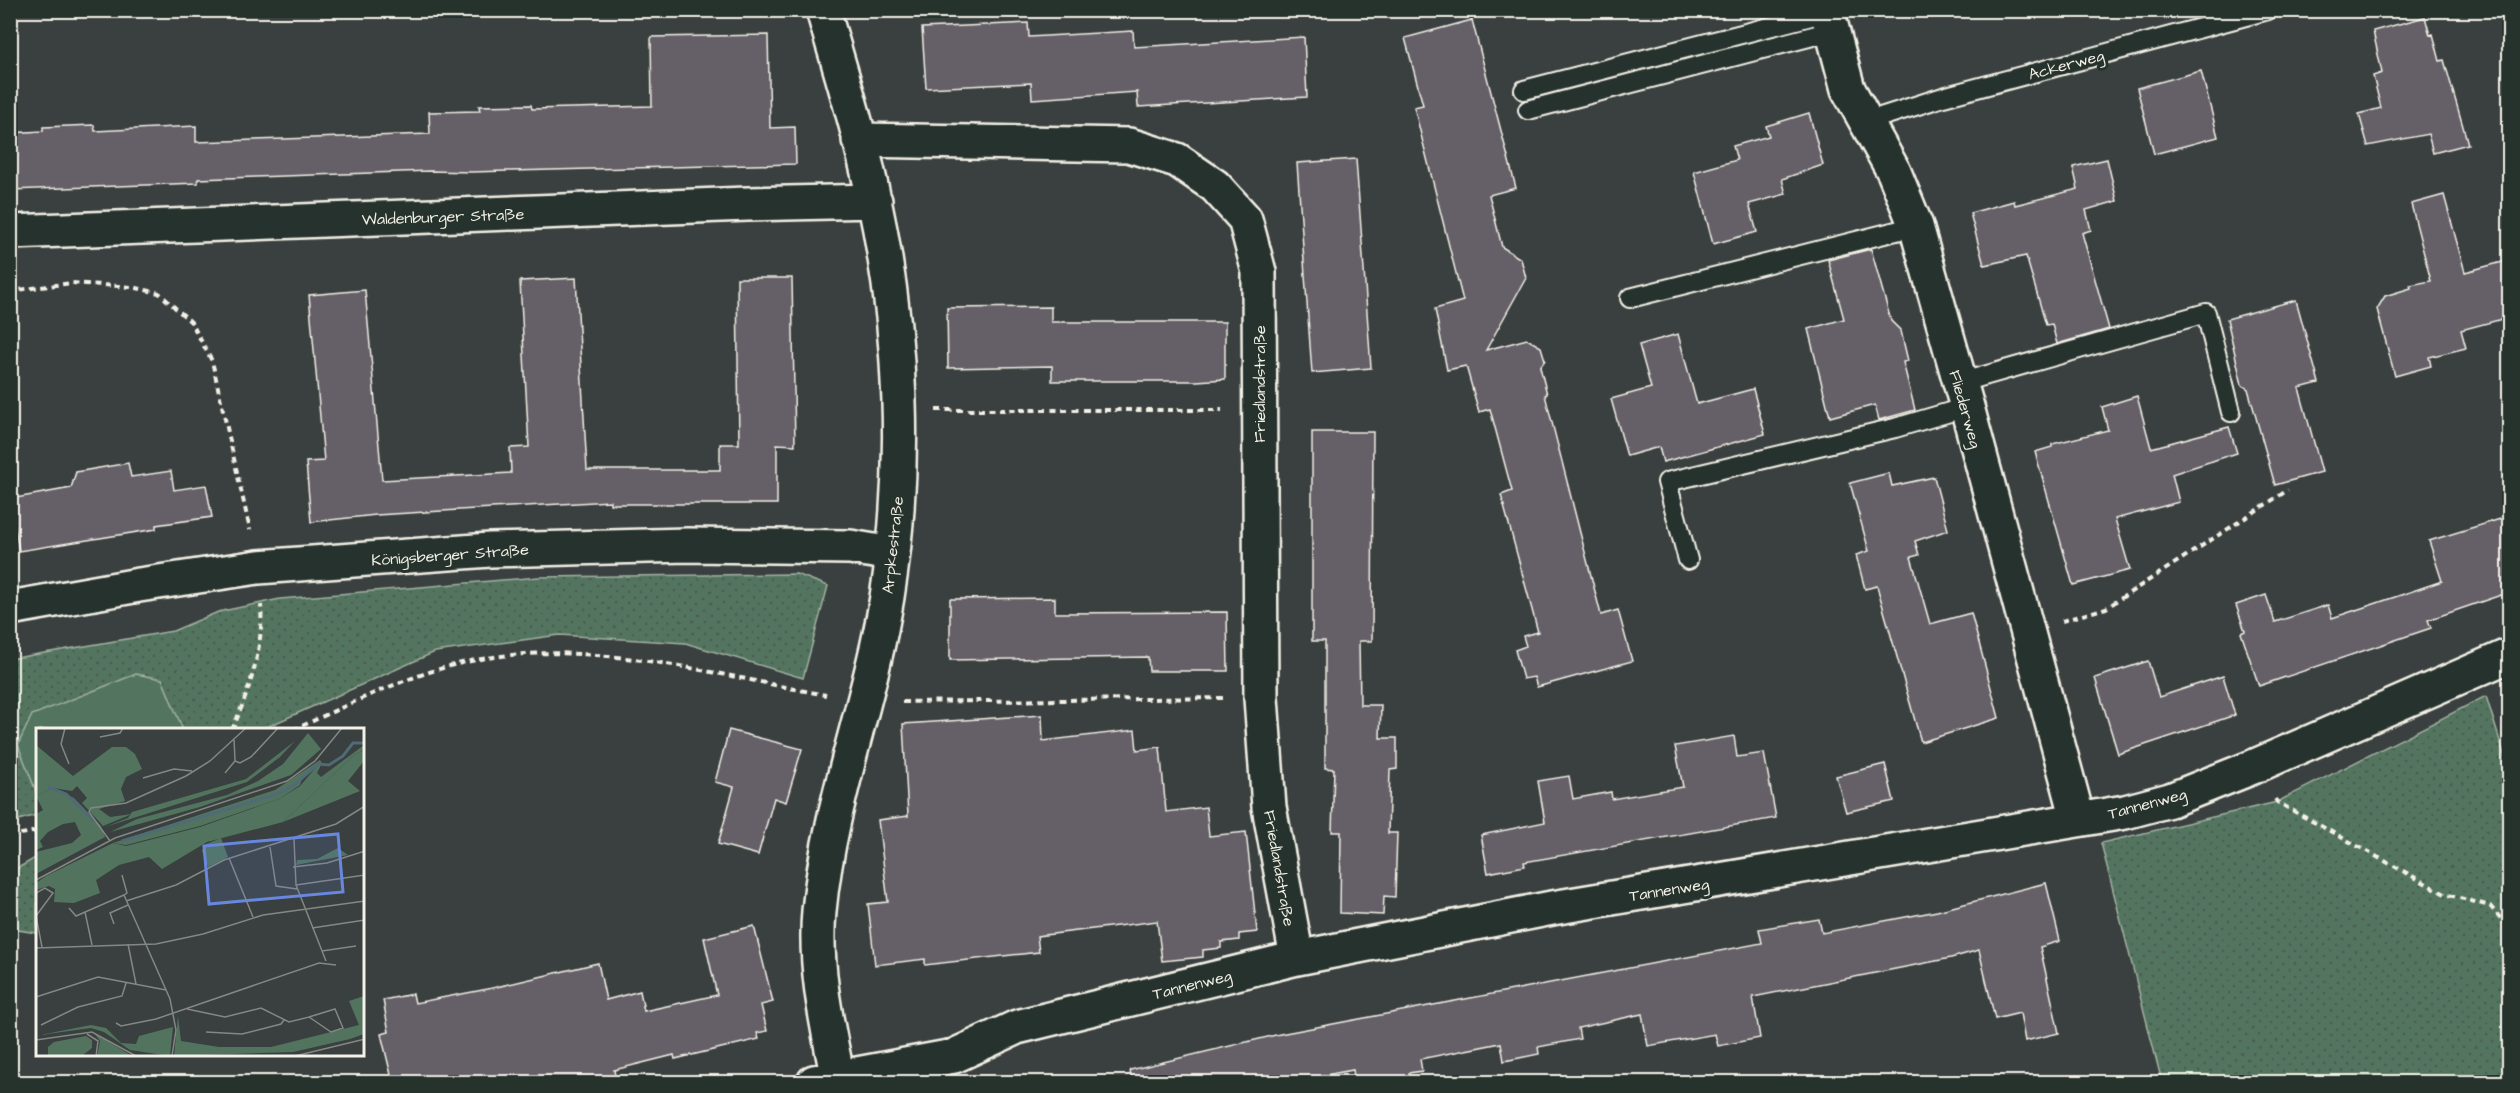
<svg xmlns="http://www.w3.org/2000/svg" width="2520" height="1093" viewBox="0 0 2520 1093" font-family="'Architects Daughter',sans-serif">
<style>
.grass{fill:url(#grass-dots);stroke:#a3b2a3;stroke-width:1.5}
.pitch{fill:#52745e;stroke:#a3b2a3;stroke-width:1.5}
.building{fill:#655f68;stroke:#f4f1e8;stroke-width:1.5}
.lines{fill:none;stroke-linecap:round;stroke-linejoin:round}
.lane-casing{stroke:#f4f1e8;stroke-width:22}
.street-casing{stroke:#f4f1e8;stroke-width:38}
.path{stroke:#f4f1e8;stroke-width:4;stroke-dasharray:6 4.5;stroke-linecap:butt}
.lane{stroke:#26332d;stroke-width:18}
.street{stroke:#26332d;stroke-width:33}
.labels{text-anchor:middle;stroke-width:6;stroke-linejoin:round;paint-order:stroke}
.street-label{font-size:16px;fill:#f4f1e8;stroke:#26332d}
.inset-river{fill:none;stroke:#506b76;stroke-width:3}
.inset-road{fill:none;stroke:#848783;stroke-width:1.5}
.view{fill:#6887de;fill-opacity:0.15;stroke:#6887de;stroke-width:3}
.inset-edge{fill:none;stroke:#f4f1e8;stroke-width:3}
</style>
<defs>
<pattern id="grass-dots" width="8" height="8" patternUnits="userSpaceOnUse" patternTransform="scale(1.5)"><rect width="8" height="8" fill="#52745e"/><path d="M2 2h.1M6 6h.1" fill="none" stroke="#4d5c51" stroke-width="1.8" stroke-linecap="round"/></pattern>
</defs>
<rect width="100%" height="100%" fill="#39403f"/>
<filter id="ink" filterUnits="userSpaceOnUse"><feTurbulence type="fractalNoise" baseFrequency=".0167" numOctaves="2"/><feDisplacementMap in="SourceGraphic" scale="12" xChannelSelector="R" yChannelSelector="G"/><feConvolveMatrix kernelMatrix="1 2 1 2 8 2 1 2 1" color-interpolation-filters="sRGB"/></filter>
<g filter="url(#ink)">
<path class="grass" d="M 796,574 L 828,586 L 803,678 L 685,643 L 559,635 L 435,652 L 260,730 L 38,730 L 37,815 L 11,822 L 10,659 L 173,631 L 218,612 L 280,599 L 539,577 Z
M 2486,696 L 2509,770 L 2509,1082 L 2162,1082 L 2101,843 L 2277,802 Z
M 37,857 L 37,933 L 12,929 L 11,872 Z"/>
<path class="pitch" d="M 136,674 L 162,679 L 183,730 L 38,730 L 37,794 L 18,745 L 32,715 Z"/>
<path class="building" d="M 2425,17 L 2430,35 L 2433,34 L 2440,61 L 2444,60 L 2468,144 L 2433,153 L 2428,134 L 2368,146 L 2359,114 L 2381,108 L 2373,76 L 2382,73 L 2373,31 Z
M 1472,20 L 1516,188 L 1489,195 L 1502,247 L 1521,259 L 1526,278 L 1486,350 L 1527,339 L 1541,347 L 1545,360 L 1540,367 L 1547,394 L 1545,395 L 1601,615 L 1618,610 L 1632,661 L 1537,687 L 1534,677 L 1523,679 L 1515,650 L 1526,646 L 1523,636 L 1538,632 L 1501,495 L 1512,491 L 1490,409 L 1479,412 L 1466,366 L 1447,370 L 1435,309 L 1463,301 L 1414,107 L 1423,105 L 1405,38 Z
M 1028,23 L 1029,37 L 1133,31 L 1134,47 L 1304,37 L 1307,97 L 1138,107 L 1137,92 L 1032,99 L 1031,83 L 926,88 L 922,28 Z
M 768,35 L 770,128 L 795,127 L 796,164 L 471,172 L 430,171 L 198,179 L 198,183 L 10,190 L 10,133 L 43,131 L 43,127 L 94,125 L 95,131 L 196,126 L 196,142 L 430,134 L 429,112 L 480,111 L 479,106 L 531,105 L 532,109 L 652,106 L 651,37 Z
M 2201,71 L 2218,137 L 2154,154 L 2137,88 Z
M 1809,113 L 1823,165 L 1782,179 L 1786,194 L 1749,204 L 1757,232 L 1713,244 L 1694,172 L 1737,160 L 1733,146 L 1769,136 L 1766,126 Z
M 1356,159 L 1371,368 L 1312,373 L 1297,163 Z
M 2107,159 L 2117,201 L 2086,210 L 2091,230 L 2082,233 L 2109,329 L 2057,344 L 2052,324 L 2046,325 L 2026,256 L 1984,265 L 1970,213 L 2014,201 L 2015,205 L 2078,189 L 2073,167 Z
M 2444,195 L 2465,272 L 2510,260 L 2510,317 L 2461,330 L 2466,348 L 2429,357 L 2431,366 L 2395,376 L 2377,309 L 2385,296 L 2411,288 L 2410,285 L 2431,281 L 2411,204 Z
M 1871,249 L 1891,321 L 1901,331 L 1908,361 L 1903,362 L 1915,410 L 1879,420 L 1875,405 L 1830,417 L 1808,329 L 1844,319 L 1828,260 Z
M 576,278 L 587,470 L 720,470 L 720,444 L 739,444 L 737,278 L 792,278 L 795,445 L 777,444 L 777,504 L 610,504 L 610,501 L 376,515 L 311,522 L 306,462 L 324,461 L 309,295 L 365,290 L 382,480 L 511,473 L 510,448 L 529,447 L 520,281 Z
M 2296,300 L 2319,383 L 2299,388 L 2322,472 L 2275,485 L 2248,389 L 2242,385 L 2227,319 Z
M 1051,307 L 1051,322 L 1225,322 L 1225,379 L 1197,381 L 1052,381 L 1052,366 L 948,368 L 947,308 Z
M 1678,334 L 1697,404 L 1753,389 L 1765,434 L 1663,462 L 1659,447 L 1627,456 L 1611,399 L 1651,388 L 1639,345 Z
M 2137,396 L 2151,448 L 2229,427 L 2237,453 L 2172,474 L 2179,502 L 2115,519 L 2130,570 L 2073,585 L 2035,452 L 2052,447 L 2052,444 L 2108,430 L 2102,407 Z
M 1312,432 L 1373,432 L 1372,641 L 1359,641 L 1360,705 L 1381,705 L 1380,738 L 1397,738 L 1397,769 L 1390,770 L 1388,833 L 1397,833 L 1395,897 L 1384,896 L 1383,915 L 1340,913 L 1341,832 L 1332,832 L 1334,769 L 1325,768 L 1325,641 L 1312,641 Z
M 128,463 L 131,477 L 171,471 L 174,490 L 206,485 L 212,517 L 156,525 L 156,529 L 19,551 L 10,499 L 71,488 L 76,472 Z
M 1889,473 L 1892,486 L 1934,477 L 1948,530 L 1915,541 L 1919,555 L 1911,557 L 1930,624 L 1971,613 L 1999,718 L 1921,742 L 1877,586 L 1865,589 L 1856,555 L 1869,551 L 1850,483 Z
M 2510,516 L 2510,592 L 2428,620 L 2431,628 L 2259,686 L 2241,633 L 2245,631 L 2236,605 L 2266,595 L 2275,622 L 2328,605 L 2332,618 L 2401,595 L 2442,581 L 2429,541 Z
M 1055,598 L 1055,613 L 1227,612 L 1228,671 L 1149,671 L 1148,657 L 950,660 L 950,599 Z
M 2148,661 L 2159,697 L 2223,676 L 2235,715 L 2118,754 L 2095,678 Z
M 1042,715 L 1043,741 L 1135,730 L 1137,750 L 1160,747 L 1166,812 L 1206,807 L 1209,836 L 1246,832 L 1257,932 L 1239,934 L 1239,940 L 1221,942 L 1221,948 L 1203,950 L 1203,957 L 1162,961 L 1157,921 L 1037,936 L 1039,952 L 925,965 L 925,959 L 875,965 L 868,904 L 888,902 L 878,820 L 908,816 L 903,724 Z
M 729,730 L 802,749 L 786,802 L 774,798 L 758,855 L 718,844 L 734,787 L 715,782 Z
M 1734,736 L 1737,757 L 1764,753 L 1776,818 L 1524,862 L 1525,866 L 1488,873 L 1481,835 L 1545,822 L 1538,781 L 1569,776 L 1573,799 L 1611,792 L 1612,799 L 1683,787 L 1675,746 Z
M 1885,764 L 1894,801 L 1846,812 L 1836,776 Z
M 2046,883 L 2060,941 L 2040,947 L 2059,1033 L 2025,1041 L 2020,1013 L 1995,1019 L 1979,950 L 1951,958 L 1753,997 L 1760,1038 L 1718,1046 L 1715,1034 L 1648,1046 L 1642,1014 L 1578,1028 L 1580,1039 L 1538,1047 L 1539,1054 L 1504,1061 L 1501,1043 L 1420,1059 L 1422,1071 L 1409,1073 L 1410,1083 L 1355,1083 L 1353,1070 L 1283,1083 L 1132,1083 L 1130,1070 L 1280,1034 L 1762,943 L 1759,929 L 1819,919 L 1822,933 L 1937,911 Z
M 754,926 L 773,1002 L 761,1005 L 767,1031 L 757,1033 L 759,1039 L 675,1059 L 674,1055 L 614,1070 L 615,1076 L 586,1083 L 393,1083 L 381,1034 L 389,1032 L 383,1000 L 413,994 L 415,1003 L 488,989 L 598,963 L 606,1000 L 640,991 L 644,1011 L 717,995 L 704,938 Z"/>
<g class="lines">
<g class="lane-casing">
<path id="lane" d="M 1524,90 L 1827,12
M 1528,110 L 1832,31
M 1865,122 L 1943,97 L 2268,10
M 1630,298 L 1916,226
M 1959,383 L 2206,313 L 2231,412
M 1688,560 L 1667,482 L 1895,428 L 1967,407"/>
</g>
<g class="street-casing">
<path id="street" d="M 823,10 C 841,73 861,136 874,200 C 902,329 908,466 887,597 C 870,702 829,804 819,911 C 814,967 827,1024 838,1079
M 1827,10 L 1848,89 L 1894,172 L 1916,226 L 1967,407 L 2078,819
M 859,140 L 1129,145 L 1177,160 L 1215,186 L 1245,219 L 1259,272 L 1261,698 L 1269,807 L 1297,958
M 10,232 L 748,204 L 875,201
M 10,608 L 139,585 L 258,567 L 490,550 L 688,545 L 850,547 L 892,554
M 814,1082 L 954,1056 L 1017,1027 L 1297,958 L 1552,908 L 2125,812 L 2170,800 L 2253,767 L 2510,655"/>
</g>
<path class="path" d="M 10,291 L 72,283 L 132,287 L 159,293 L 191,322 L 212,361 L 250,530
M 936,410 L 1222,410
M 2062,621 L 2106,608 L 2288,490
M 902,702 L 1225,698
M 232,730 C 249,692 264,647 261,605
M 293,730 C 348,705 407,675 466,662 C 584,636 711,674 826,695
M 2275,799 L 2277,802 L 2445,894 L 2490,906 L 2510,929
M 10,836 L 38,831"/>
<use href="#lane" class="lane"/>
<use href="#street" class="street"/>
</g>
</g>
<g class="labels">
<g class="street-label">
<text transform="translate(2066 64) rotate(-15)" y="6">Ackerweg</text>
<text transform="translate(443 216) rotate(-2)" y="6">Waldenburger Straße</text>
<text transform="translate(1259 384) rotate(-90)" y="6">Friedlandstraße</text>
<text transform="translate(1966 409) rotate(74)" y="6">Fliederweg</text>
<text transform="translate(892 545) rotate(-84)" y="6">Arpkestraße</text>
<text transform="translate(450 554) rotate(-4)" y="6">Königsberger Straße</text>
<text transform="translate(2147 803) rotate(-15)" y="6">Tannenweg</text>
<text transform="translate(1280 868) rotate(80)" y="6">Friedlandstraße</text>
<text transform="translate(1669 889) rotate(-9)" y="6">Tannenweg</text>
<text transform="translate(1192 984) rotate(-14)" y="6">Tannenweg</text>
</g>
</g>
<g transform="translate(36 728)">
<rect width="328" height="328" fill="#39403f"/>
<path d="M 259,13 L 244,29 L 211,54 L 69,99 L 92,90 L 96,84 L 210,51 ZM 284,32 L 286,35 L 266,51 L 264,57 L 243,71 L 164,98 L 90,117 L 77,115 L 239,62 ZM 17,60 L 38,70 L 65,98 L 69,109 L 0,146 L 0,124 L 36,115 L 45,107 L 39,94 L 27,96 L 12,104 L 4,113 L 7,119 L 0,122 L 0,86 L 7,82 L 0,68 ZM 185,110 L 192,129 L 172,139 L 166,123 L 168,117 ZM 302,120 L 312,127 L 260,137 L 261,132 L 281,131 ZM 58,305 L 96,328 L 61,328 L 64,313 Z" fill="#52745e"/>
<path d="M 272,5 L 285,21 L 255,47 L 164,79 L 74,104 L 101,91 L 191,67 L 222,53 L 247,36 ZM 0,17 L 37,48 L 76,19 L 90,19 L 99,26 L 106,41 L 90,49 L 85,61 L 89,73 L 63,81 L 74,89 L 96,86 L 67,98 L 46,75 L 51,70 L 41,58 L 36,63 L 17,60 L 0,68 ZM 328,17 L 328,22 L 318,27 L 247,94 L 171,114 L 126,141 L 113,129 L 83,137 L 60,152 L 64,165 L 38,175 L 18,174 L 19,161 L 13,158 L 0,162 L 0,155 L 10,148 L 77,115 L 90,118 L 164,99 L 243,71 L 264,58 L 282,37 L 286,35 L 281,45 L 285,49 ZM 328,268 L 328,306 L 314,311 L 257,324 L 138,328 L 142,288 L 145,313 L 183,319 L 235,319 L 323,297 L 313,273 ZM 55,297 L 70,300 L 85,315 L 100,316 L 103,308 L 137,299 L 134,328 L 94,322 L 68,304 L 55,300 L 4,307 ZM 50,308 L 56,312 L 56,320 L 47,327 L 12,327 L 12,319 L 18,314 Z" fill="#52745e"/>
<path d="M 328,22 L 328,33 L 312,53 L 324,63 L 247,94 L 318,27 Z" fill="#52745e"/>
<path class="inset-river" d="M 12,59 L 30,66 L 59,94M 86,113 L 238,67 L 257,58 L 282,36 L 293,37 L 307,28 L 317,15 L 329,15"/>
<path class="inset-road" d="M 29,0 L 25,16 L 33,36M 64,9 L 84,5 L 87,0M 199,33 L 204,35 L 215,29 L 242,0M 189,45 L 199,33 L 198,10M 107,50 L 138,41 L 156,43M 258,111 L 260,157 L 290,233M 74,113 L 53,84 L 55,80 L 90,75 L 150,48 L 174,33 L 210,0M 234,119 L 240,158 L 261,161M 193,130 L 217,189M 257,139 L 291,135 L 329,123M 86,147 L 91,165 L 88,167M 0,152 L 79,110 L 251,53 L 279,33 L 306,0M 260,157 L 329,147M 0,165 L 9,160 L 17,165 L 0,188 L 6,219M 88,167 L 134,271 L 140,302 L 136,328M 90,173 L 140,157 L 188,132 L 300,96 L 329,78M 33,180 L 40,188 L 88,167M 49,184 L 56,217M 78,196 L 74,185 L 92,177M 276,200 L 329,192M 92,216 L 100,256M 0,220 L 120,216 L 167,206 L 227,187 L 329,173M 286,223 L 320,218M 0,269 L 62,249 L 130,262M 151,281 L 189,289 L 225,280 L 253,294 L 273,289 L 295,304 L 307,300 L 299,281 L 273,289M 80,295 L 85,298 L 120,291 L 283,235 L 300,237M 5,297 L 42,279 L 86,268 L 90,255M 170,304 L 206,306 L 245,296 L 248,292M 51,306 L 62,313 L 60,328M 0,312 L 56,304 L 100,328M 259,328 L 329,311"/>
<path class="view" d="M 302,106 L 307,164 L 173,176 L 168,118 Z"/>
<rect width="328" height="328" class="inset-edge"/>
</g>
<rect width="2520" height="1093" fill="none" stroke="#26332d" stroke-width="36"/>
<rect x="18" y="18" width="2484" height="1057" fill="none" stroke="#f4f1e8" stroke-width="2" filter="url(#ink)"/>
</svg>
